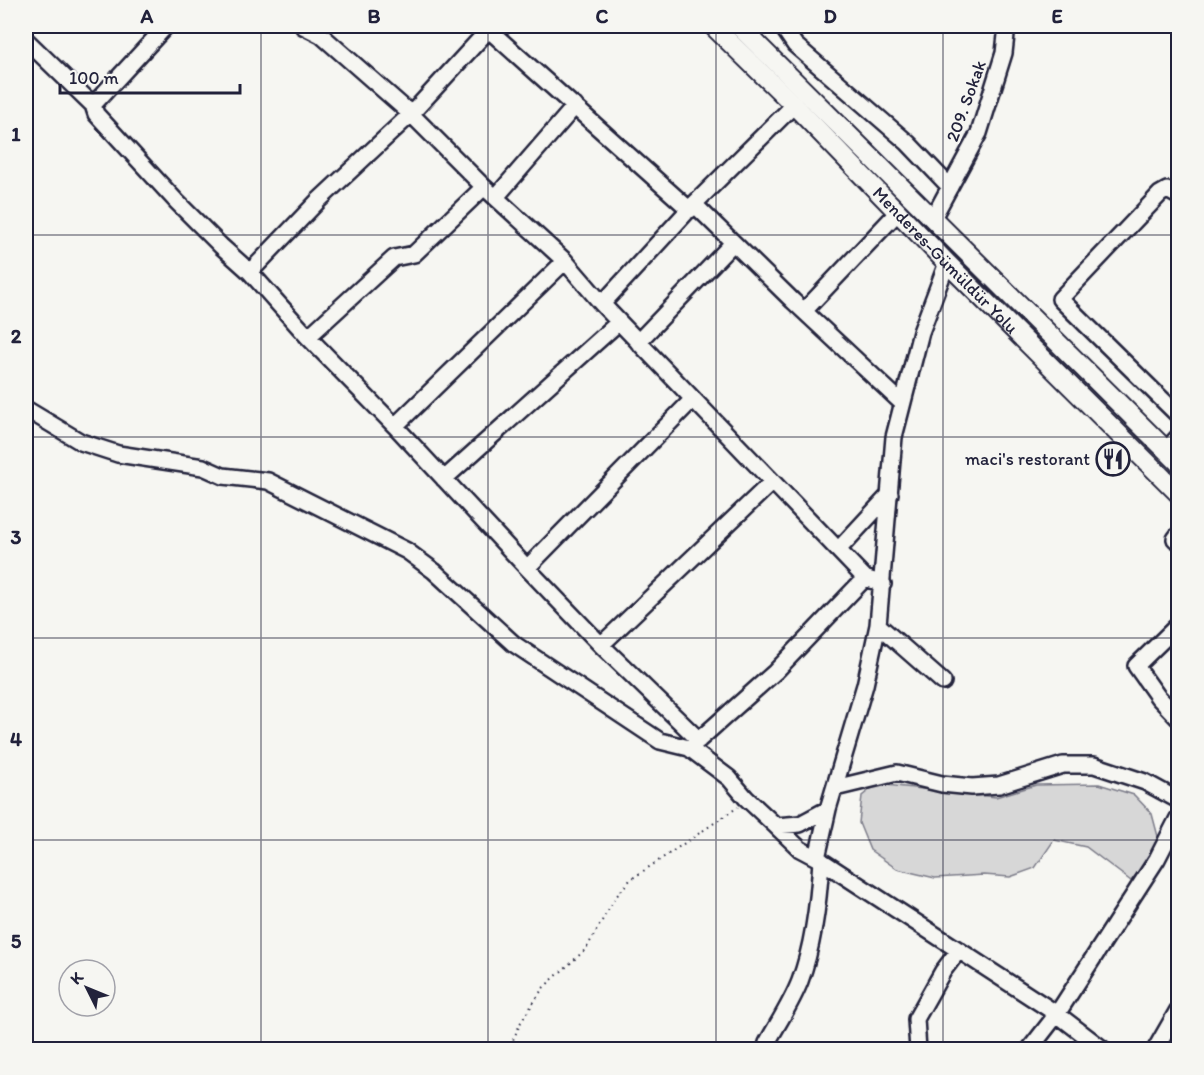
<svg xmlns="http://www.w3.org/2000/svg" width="1204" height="1075" viewBox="0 0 1204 1075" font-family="Itim,sans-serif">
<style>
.green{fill:#d7d7d7;stroke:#7c7c89;stroke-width:1.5}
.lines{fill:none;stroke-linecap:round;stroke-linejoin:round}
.minor-casing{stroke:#22223b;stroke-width:20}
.major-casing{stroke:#22223b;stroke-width:22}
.path{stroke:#22223b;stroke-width:2;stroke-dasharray:1.5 4.5;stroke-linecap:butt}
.minor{stroke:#f6f6f2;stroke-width:15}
.major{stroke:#f6f6f2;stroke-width:18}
.grid{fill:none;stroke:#22223b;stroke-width:1.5;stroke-opacity:0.55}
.labels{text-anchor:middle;stroke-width:5;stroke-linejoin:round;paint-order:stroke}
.street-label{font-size:18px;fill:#22223b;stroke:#f6f6f2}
.poi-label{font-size:18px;fill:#22223b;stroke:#f6f6f2;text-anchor:end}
.neatline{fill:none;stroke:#22223b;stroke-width:2}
.grid-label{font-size:20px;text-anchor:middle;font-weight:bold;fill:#22223b}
</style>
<rect width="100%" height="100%" fill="#f6f6f2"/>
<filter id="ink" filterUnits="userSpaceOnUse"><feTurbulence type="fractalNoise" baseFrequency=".0167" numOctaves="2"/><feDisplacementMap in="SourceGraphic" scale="12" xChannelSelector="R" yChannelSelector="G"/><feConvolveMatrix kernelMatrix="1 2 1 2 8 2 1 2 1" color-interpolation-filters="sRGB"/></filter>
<g filter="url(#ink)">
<path class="green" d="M 877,784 L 996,797 L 1036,785 L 1099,784 L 1134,795 L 1152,814 L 1160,844 L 1131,881 L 1086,847 L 1054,840 L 1035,868 L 1010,877 L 984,875 L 935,878 L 897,869 L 870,850 L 859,823 L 862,796 Z"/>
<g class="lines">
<g class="minor-casing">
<path id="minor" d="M 166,26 L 93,105 L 96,114 L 177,202 L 221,246 L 250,272 L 308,337 L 395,426 L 527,568 L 601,645 L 699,740
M 303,26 L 321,35 L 411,114 L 484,187 L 565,261 L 602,304 L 694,204 L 794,105
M 782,26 L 795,45 L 908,143 L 950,187
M 489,30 L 690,210
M 26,40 L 93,105
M 1178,196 L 1167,190 L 1160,194 L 1060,299 L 1178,415
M 496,197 L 575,106
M 694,204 L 793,301 L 902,403
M 933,218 L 979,133 L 1004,53 L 1007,26
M 947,263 L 921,332 L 894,437 L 878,625 L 865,685 L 828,809 L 817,858 L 1057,1014 L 1157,859 L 1178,818
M 250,272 L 318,201 L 411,114 L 492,26
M 602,304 L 865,578 L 883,584
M 804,311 L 898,212
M 308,337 L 394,258 L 414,254 L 484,187
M 638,342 L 733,243
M 26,409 L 81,442 L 118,454 L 203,467 L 223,476 L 268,481 L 407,551 L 434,571 L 514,644 L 660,741 L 689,748 L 729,778 L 746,798 L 776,826 L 800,824 L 828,809
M 395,426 L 565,261
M 1166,450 L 1178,437
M 444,479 L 619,322
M 1178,535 L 1175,539 L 1178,541
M 838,550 L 890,494
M 527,568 L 693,399
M 878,625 L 943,682
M 1178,625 L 1136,666 L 1158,697 L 1178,718
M 601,645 L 772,482
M 692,746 L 775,672 L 865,578
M 835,788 L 897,773 L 942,784 L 972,787 L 999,785 L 1063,765 L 1094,765 L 1145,782 L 1178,800
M 776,826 L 800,849 L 817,858
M 765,1050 L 767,1043 C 778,1023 792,1002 800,981 C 813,946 819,897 821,860
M 918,1050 L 916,1019 L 943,971 L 959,950
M 1029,1050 L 1057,1014 L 1104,1050
M 1155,1050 L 1178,1010"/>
</g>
<g class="major-casing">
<g id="major">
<path id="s1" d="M 713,26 L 794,105 L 947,263 L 1178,493"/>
<path d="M 739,26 L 1178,462"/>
</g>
</g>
<path class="path" d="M 507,1050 L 513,1040 L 521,1022 L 543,988 L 586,949 L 615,898 L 630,880 L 738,807"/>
<use href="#minor" class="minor"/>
<use href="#major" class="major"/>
</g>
</g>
<path class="grid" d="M 261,26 L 261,1050M 488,26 L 488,1050M 716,26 L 716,1050M 943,26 L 943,1050M 26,235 L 1178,235M 26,437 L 1178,437M 26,638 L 1178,638M 26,840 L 1178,840"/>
<defs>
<g id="restaurant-ring" transform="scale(1.725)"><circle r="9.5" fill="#f6f6f2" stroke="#22223b" stroke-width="1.5"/><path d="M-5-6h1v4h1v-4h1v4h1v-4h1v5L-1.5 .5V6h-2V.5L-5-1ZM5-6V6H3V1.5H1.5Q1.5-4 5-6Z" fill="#22223b"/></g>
</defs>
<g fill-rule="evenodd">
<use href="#restaurant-ring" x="1113" y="459"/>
</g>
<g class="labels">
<g class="street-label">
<text transform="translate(966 101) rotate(-70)" y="6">209. Sokak</text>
<text dy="6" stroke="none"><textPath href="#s1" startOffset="330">Menderes-Gümüldür Yolu</textPath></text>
</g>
<g class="poi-label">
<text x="1090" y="465">maci's restorant</text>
</g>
</g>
<rect width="1204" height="1075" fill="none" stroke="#f6f6f2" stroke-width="66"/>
<g transform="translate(87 988) rotate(313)"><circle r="28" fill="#f6f6f2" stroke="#a1a1a9" stroke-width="1.5"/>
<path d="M0-4.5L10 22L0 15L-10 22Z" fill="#22223b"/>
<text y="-9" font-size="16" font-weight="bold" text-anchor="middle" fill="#22223b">K</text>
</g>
<path d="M60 84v9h180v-9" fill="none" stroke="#22223b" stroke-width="3"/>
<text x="69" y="84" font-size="18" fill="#22223b" stroke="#f6f6f2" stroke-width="4.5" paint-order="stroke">100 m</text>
<rect x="33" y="33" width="1138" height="1009" class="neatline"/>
<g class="grid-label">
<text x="147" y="23">A</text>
<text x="374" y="23">B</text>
<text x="602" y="23">C</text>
<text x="830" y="23">D</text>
<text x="1057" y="23">E</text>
<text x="16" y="141">1</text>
<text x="16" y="343">2</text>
<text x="16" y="544">3</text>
<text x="16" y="746">4</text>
<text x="16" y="948">5</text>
</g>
</svg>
